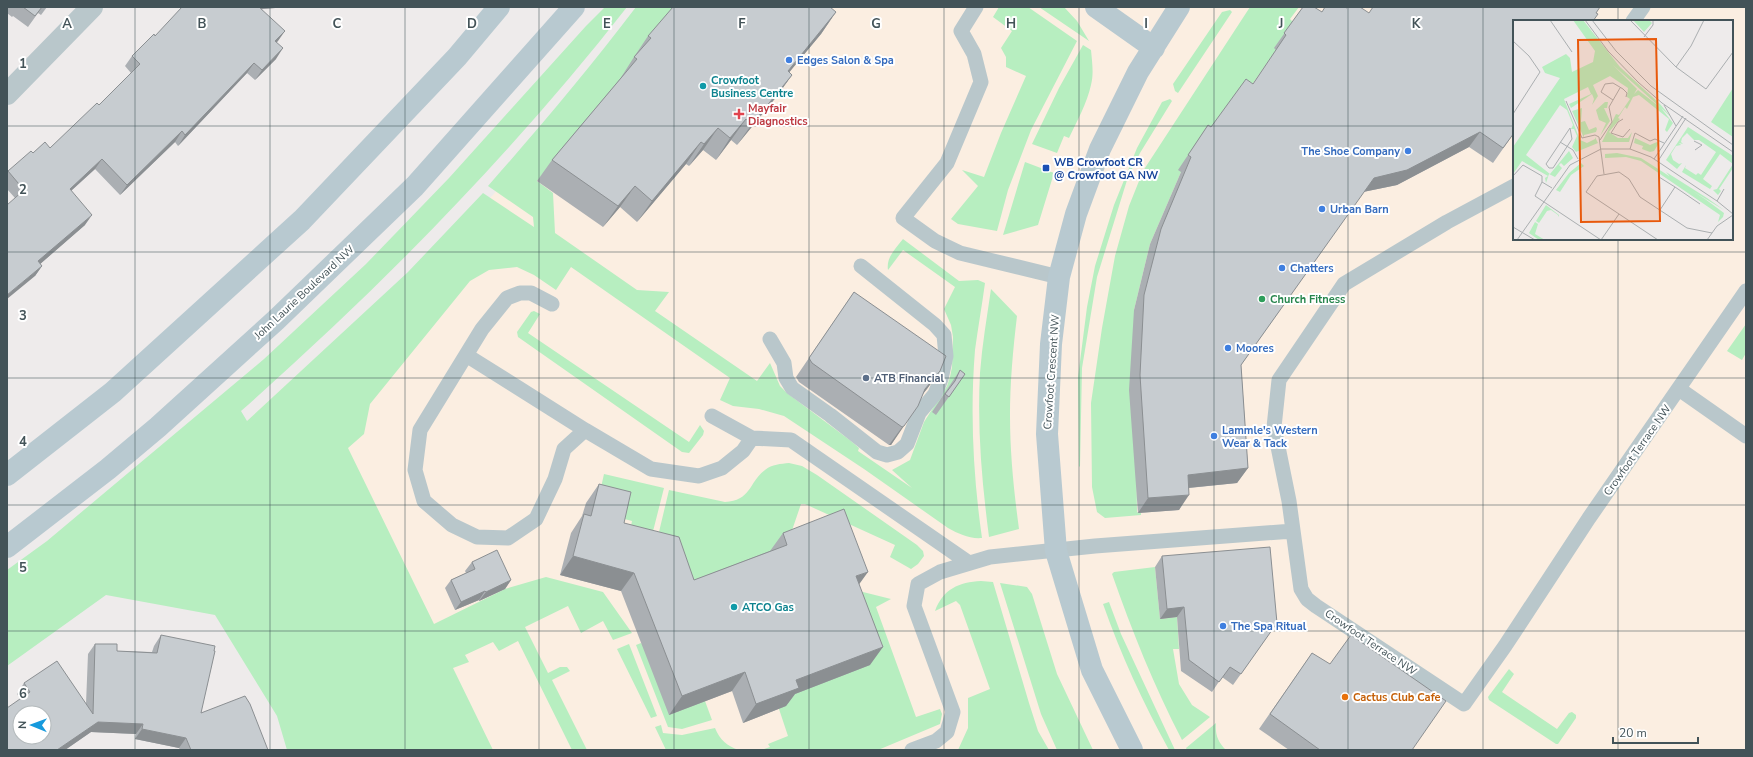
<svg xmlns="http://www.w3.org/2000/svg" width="1753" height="757" viewBox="0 0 1753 757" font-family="'Nunito Sans',sans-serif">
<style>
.commercial{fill:#fbeee1;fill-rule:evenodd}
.green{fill:#b7eec0}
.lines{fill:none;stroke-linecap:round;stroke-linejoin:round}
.lane{stroke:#b9c7cb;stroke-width:15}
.street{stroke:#b9c7cb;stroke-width:22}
.secondary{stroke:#b8c9d0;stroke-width:22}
.wall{fill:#abafb3}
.shaded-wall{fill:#8b8f92}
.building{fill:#c7ccd0;stroke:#8b8f92;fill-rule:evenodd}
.grid{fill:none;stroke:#435358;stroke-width:1;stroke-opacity:0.55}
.shop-dot{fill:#3f7fe0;stroke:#fff;stroke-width:1.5}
.culture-dot{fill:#0f9aa8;stroke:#fff;stroke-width:1.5}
.health-dot{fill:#e0444e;stroke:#fff;stroke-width:1.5}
.transit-dot{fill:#1a4fb4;stroke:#fff;stroke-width:1.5}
.leisure-dot{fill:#2e9e5b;stroke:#fff;stroke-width:1.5}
.service-dot{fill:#5c6f8a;stroke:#fff;stroke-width:1.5}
.food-dot{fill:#e8710a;stroke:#fff;stroke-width:1.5}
.labels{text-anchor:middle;stroke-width:4;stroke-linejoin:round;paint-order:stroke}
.shop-label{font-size:11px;font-weight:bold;fill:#366cbe;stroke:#fff;text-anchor:start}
.culture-label{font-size:11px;font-weight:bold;fill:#0d838f;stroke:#fff;text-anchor:start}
.health-label{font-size:11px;font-weight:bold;fill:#be3a42;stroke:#fff;text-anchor:start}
.transit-label{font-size:11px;font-weight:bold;fill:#164399;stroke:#fff;text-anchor:start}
.street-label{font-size:11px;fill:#435358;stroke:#fff}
.leisure-label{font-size:11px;font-weight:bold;fill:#27864d;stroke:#fff;text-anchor:start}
.service-label{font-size:11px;font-weight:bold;fill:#4e5e75;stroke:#fff;text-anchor:start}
.food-label{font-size:11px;font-weight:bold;fill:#c56008;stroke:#fff;text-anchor:start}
.inset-road{fill:none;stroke:#aaaeb0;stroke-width:1}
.view{fill:#e8590c;fill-opacity:0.15;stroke:#e8590c;stroke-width:2}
.inset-edge{fill:none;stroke:#435358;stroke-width:2}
.grid-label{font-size:13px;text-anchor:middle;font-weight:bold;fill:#435358;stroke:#fff;stroke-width:4;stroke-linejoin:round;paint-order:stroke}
</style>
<rect width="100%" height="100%" fill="#eeebeb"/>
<path class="commercial" d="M 647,7 L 1746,7 L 1746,750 L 447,750 L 247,421 L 493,195 ZM 1514,21 L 1732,21 L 1732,239 L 1514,239 Z"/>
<path class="green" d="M 605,7 L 627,7 C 512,154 381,287 241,411 L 247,421 L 408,272 L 483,193 L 534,227 L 533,217 L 488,186 C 539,128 589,69 636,7 L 680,7 L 656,30 L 634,57 L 636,59 L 620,79 L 622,80 L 537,181 L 553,193 L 555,233 L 637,290 L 669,292 L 655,311 L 757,381 L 770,363 L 780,386 L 787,393 L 851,441 L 859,448 L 858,451 L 912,488 L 892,470 L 910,460 L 924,422 L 947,386 L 950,377 L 952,367 L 953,337 L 951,325 L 944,309 L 955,287 L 903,250 L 888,270 C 886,258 895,249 903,239 L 959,281 L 978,280 L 985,283 C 982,305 978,328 975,350 C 970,413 973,475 982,538 C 969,539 959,534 948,528 L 864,469 L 784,416 L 759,409 L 733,406 L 720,400 L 730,378 L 571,267 L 556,290 L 534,275 L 517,267 L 489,270 L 470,281 L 370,404 L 364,434 L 348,448 L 434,624 L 505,589 L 546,577 L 603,592 L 632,633 L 613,640 L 603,621 L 581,633 L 568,606 L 525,627 L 548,673 L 560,667 L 567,667 L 570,671 L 552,680 L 587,750 L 572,750 L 518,641 L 499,651 L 493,642 L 465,655 L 469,662 L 453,668 L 493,750 L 287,750 L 277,716 L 215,615 L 106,595 L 7,666 L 7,570 L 47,541 L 264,359 L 366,264 L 449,178 L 586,26 Z
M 999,7 L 1028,7 L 1077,41 L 1031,130 L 1008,190 L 997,231 L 958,224 L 951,219 L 978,186 L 962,170 L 984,177 L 1001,133 L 1026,76 L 1006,67 L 1006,57 L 1001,48 L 1012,31 L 993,17 Z
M 1039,7 L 1064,7 L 1077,21 L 1089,41 Z
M 1250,7 L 1299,7 L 1290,19 L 1293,22 L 1276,50 L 1242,99 L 1181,172 L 1150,244 L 1134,310 L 1137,512 L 1141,513 L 1141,515 L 1105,518 L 1097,512 L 1092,487 L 1091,403 L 1102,328 L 1115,256 L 1129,206 L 1143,171 Z
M 1230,10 L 1232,12 L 1178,93 L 1175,91 L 1173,84 L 1222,12 Z
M 1083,45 L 1091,50 C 1092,61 1094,74 1091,85 C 1087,103 1077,121 1069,138 L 1064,136 L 1057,153 L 1032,144 L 1059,88 Z
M 1170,99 L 1172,101 L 1140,153 L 1128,177 L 1097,277 L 1082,368 L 1080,466 L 1079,467 L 1078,377 L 1087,307 L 1095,266 L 1114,205 L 1137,148 L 1162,102 Z
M 1025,162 L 1054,173 L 1038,225 L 1003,235 Z
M 991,289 L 1017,316 C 1013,349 1010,383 1010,416 C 1010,454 1014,492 1019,529 L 989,537 C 982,483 977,428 980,373 C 982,345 987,317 991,289 Z
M 534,311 L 540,314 L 528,333 L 689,442 L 700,425 L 704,431 L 703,435 L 689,453 L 682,452 L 518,337 L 517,332 L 531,312 Z
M 1746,324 L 1746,353 L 1742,360 L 1727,351 Z
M 789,463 L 802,466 L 817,475 L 917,545 L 923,551 L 924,556 L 918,564 L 911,569 L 890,557 L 895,545 L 805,504 L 801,504 L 787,545 L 681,598 L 654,553 L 669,490 L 725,502 C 751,501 749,482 765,470 C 772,464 781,464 789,463 Z
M 604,474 L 664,488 L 648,551 L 627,546 L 632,521 L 617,517 L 597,505 Z
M 1155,567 L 1160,619 L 1177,617 L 1179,649 L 1173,649 L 1179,684 L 1192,705 L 1210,717 L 1182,740 C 1154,686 1132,631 1112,574 L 1114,572 Z
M 981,581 L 993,582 L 1029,703 L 1038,731 L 1049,750 L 958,750 L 968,728 L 968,698 L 990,689 L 960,605 L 956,601 L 935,611 C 943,589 959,582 981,581 Z
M 1000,583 L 1027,587 L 1032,594 L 1057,674 L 1093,750 L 1057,750 L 1041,714 Z
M 855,590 L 891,599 L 876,607 L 916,717 L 940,709 L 942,714 L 940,724 L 878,750 L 761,750 L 770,747 L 768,744 L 788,736 L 779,709 Z
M 1109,602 L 1121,634 L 1175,750 L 1169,750 C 1143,703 1121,655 1103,604 Z
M 641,643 L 705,701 L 712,720 L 682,729 L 668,727 L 636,645 Z
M 629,644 L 657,716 L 651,718 L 617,649 Z
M 1509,669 L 1514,674 L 1502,692 L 1557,729 L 1569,713 L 1572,712 L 1576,715 L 1576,718 L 1558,744 L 1556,744 L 1489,700 L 1488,697 Z
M 1216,723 C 1215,735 1218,742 1226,750 L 1187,750 L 1186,748 Z
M 661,725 L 663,733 L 682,735 L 715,728 C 720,740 727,746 739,750 L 666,750 L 655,727 Z"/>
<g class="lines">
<path class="lane" d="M 976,7 L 961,31 L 974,54 L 981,82 L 947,163 L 903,218 L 935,241 L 960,253 L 1059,277
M 1633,21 L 1643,7
M 1514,186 L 1447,222 L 1344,284 L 1279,380 L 1274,427 L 1289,501 L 1301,589 L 1307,599 L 1316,606 L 1464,704 L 1505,646 L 1589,518 L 1746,291
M 552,304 L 531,293 L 520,293 L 507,298 L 482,329 L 420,430 L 415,470 L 424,501 L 452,525 L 477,537 L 508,538 L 536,519 L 555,479 L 564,449 L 585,430
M 770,339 L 784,363 L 786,378 L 792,388 L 830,415 L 877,452 L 887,455 L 898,452 L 907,444 L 919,413 L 935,394 L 941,379 L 946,356 L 944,335 L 935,325 L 861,266
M 466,355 L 585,430 L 651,469 L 699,476 L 722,468 L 743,451 L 752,438 L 791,440 L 969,563
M 1679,389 L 1746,436
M 712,416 L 752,438
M 912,750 L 936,741 L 947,732 L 953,712 L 914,606 L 918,584 L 940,572 L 990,557 L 1095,546 L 1293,531"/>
<path class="street" d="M 7,94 L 92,7"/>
<path class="secondary" d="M 1096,7 L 1154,48
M 7,475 L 113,392 L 302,220 L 457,57 L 499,7
M 7,547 L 108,469 L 158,427 L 276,320 L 415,186 L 574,7
M 1132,750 L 1092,670 L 1056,551 L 1047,434 L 1051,344 L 1059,277 L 1076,214 L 1100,149 L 1138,72 L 1179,7"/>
</g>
<path class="wall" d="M 7,7 L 47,7 L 41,15 L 38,13 L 28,27 L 13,16 L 12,17 L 7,13 Z
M 219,7 L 289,7 L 262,9 L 277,42 L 276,59 L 255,80 L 247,73 L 178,146 L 175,142 L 120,195 L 95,169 L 71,191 L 85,225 L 40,264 L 42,266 L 35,276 L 15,198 L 7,189 L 7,172 L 33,153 L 50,148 L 99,105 L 131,73 L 125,66 L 132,56 L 155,36 L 218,8 Z
M 1303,7 L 1514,133 L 1493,163 L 1469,147 L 1397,185 L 1363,192 L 1241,365 L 1248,468 L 1237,483 L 1189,488 L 1179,510 L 1138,513 L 1129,390 L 1134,310 L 1150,244 L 1181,172 L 1178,170 L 1208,125 L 1211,127 L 1253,84 L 1276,50 L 1274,48 Z
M 836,12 L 821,34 L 789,72 L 792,75 L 777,96 L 737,145 L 731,140 L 716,160 L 703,150 L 689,166 L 686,164 L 637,222 L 620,207 L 603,227 L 537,181 L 552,160 L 620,79 L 634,57 L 648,36 Z
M 854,292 L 940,371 L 922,395 L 891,445 L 889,445 L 799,382 L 796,377 Z
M 960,370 L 965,374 L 936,415 L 932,412 Z
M 599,484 L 624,523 L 694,580 L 770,551 L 783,533 L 859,584 L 870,665 L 795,694 L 786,706 L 743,723 L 732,691 L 669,715 L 621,591 L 560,575 L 571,533 L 582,516 L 586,503 Z
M 1162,556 L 1277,623 L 1233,685 L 1222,677 L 1212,692 L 1181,671 L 1177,617 L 1160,619 L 1155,567 Z
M 472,562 L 511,580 L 505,589 L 479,601 L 479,600 L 455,610 L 445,588 L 451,580 L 466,573 L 465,571 Z
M 161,635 L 201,713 L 268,750 L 180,750 L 179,748 L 135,739 L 136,734 L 91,732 L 65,750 L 7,750 L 20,699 L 17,694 L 24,683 L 86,704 L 88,654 L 95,644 L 117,651 L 152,652 L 154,646 Z
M 1312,653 L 1412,750 L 1289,750 L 1259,729 Z"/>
<path class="shaded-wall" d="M 247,7 L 289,7 L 245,10 Z
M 836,12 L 821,34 L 773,92 L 788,71 Z
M 285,31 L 278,41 L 268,52 L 275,41 Z
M 283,48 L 276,59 L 255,80 L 262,70 Z
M 254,63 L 247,73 L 178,146 L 185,135 Z
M 792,75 L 777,96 L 737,145 L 752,124 Z
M 746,119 L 731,140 L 716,160 L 730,138 Z
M 718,128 L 703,150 L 689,166 L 704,144 Z
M 182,131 L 175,142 L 120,195 L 127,185 Z
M 1480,132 L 1469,147 L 1397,185 L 1363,192 L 1374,178 Z
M 701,142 L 686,164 L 637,222 L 652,201 Z
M 102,159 L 95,169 L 62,199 L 70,189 Z
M 635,186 L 620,207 L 603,227 L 618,206 Z
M 92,215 L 85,225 L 31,272 L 38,261 Z
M 42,266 L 35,276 L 7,299 L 7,295 Z
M 940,371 L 927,389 L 912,407 L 925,389 Z
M 904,426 L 891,445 L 889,445 L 902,427 Z
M 1248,468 L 1237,483 L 1177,489 L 1188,475 Z
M 1189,495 L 1179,510 L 1138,513 L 1148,498 Z
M 573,556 L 634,573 L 621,591 L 560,575 Z
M 868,572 L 855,590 L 856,576 Z
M 511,580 L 505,589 L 479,601 L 486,592 Z
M 485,591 L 479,600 L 455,610 L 461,602 Z
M 1184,607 L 1177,617 L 1160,619 L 1167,609 Z
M 883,647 L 870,665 L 795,694 L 786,706 L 743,723 L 756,704 L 796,680 Z
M 745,672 L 732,691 L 669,715 L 682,696 Z
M 98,722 L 143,724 L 136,734 L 91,732 L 65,750 L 57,750 Z
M 142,729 L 186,738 L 179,748 L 135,739 Z"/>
<path class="building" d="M 23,7 L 42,7 L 35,16 Z
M 182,7 L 217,7 L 218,8 L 219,7 L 259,7 L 285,31 L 275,41 L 283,48 L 262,70 L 254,63 L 185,135 L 182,131 L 127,185 L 102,159 L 70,189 L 92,215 L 38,261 L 42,266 L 7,295 L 7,205 L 24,190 L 8,171 L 31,151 L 33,153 L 45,142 L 50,148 L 97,103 L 99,105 L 140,64 L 132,56 L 154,34 L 155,36 Z
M 673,7 L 830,7 L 836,12 L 788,71 L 792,75 L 752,124 L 746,119 L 730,138 L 718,128 L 704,144 L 701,142 L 652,201 L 635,186 L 618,206 L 552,160 L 637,59 L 634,57 L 651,38 L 648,36 Z
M 1303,7 L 1314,7 L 1322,12 L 1325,7 L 1344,7 L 1347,8 L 1348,7 L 1360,7 L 1369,13 L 1373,7 L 1600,7 L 1596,13 L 1598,14 L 1593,21 L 1514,21 L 1514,133 L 1503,148 L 1480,132 L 1407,170 L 1374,178 L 1241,365 L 1248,468 L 1188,475 L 1189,495 L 1148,498 L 1140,375 L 1144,295 L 1161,229 L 1191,157 L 1188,155 L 1208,125 L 1211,127 L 1246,79 L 1253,84 L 1286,35 L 1284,33 Z
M 854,292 L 946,356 L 940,371 L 925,389 L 918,406 L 904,426 L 902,427 L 812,363 L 809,358 Z
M 960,370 L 965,374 L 949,397 L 945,394 L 955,381 Z
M 599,484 L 631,492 L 624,523 L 679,537 L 694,580 L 787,545 L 783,533 L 844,509 L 868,572 L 856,576 L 883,647 L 796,680 L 799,688 L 756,704 L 745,672 L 682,696 L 634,573 L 573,556 L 584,514 L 591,516 Z
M 1270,547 L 1277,623 L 1241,674 L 1230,667 L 1219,682 L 1189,660 L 1184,607 L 1167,609 L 1162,556 Z
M 497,550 L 511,580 L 486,592 L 485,591 L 461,602 L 451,580 L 475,569 L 472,562 Z
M 161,635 L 215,646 L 214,651 L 215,651 L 201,713 L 245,696 L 250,704 L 268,750 L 191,750 L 186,738 L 142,729 L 143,724 L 98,722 L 57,750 L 7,750 L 7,708 L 30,692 L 24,683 L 57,661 L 93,714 L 95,644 L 117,644 L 117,651 L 157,653 ZM 20,713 L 44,713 L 44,737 L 20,737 Z
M 1351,635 L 1446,701 L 1412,750 L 1320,750 L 1270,714 L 1312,653 L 1330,664 Z"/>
<path class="grid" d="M 135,7 L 135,750M 270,7 L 270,750M 405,7 L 405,750M 539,7 L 539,750M 674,7 L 674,750M 809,7 L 809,750M 944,7 L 944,750M 1079,7 L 1079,750M 1214,7 L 1214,750M 1348,7 L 1348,750M 1483,7 L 1483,750M 1618,7 L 1618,21M 7,126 L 1514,126M 1732,126 L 1746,126M 1618,239 L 1618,750M 7,252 L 1746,252M 7,378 L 1746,378M 7,505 L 1746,505M 7,631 L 1746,631"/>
<g class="shop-dot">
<circle cx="789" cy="60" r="4"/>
<circle cx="1408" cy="151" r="4"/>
<circle cx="1322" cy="209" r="4"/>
<circle cx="1282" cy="268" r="4"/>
<circle cx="1228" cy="348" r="4"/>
<circle cx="1214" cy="436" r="4"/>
<circle cx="1223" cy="626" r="4"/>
</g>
<g class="culture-dot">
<circle cx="703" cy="86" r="4"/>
<circle cx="734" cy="607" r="4"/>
</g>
<path class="health-dot" d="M737 108h4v4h4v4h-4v4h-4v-4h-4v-4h4z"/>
<rect class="transit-dot" x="1042" y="164" width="8" height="8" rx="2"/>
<circle class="leisure-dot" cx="1262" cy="299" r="4"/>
<circle class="service-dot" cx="866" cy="378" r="4"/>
<circle class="food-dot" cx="1345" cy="697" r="4"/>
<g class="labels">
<g class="shop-label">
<text x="797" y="64">Edges Salon &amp; Spa</text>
<text x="1400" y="155" text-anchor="end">The Shoe Company</text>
<text x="1330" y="213">Urban Barn</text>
<text x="1290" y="272">Chatters</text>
<text x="1236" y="352">Moores</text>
<text x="1222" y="434">Lammle's Western<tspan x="1222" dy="13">Wear &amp; Tack</tspan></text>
<text x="1231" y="630">The Spa Ritual</text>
</g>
<g class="culture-label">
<text x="711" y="84">Crowfoot<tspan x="711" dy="13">Business Centre</tspan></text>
<text x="742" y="611">ATCO Gas</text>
</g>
<g class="health-label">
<text x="748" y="112">Mayfair<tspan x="748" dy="13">Diagnostics</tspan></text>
</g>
<g class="transit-label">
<text x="1054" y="166">WB Crowfoot CR<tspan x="1054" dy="13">@ Crowfoot GA NW</tspan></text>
</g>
<g class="street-label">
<text transform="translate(304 292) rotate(-43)" y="4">John Laurie Boulevard NW</text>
<text transform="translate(1051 372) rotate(-86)" y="4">Crowfoot Crescent NW</text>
<text transform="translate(1637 450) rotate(-55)" y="4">Crowfoot Terrace NW</text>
<text transform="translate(1371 642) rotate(34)" y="4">Crowfoot Terrace NW</text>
</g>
<g class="leisure-label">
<text x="1270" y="303">Church Fitness</text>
</g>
<g class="service-label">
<text x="874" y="382">ATB Financial</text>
</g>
<g class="food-label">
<text x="1353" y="701">Cactus Club Cafe</text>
</g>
</g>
<g transform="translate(1513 20)">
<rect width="220" height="220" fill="#eeebeb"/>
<path d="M 60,0 L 70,0 L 107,47 L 147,84 L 158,97 L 100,45 L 124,69 L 121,74 L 125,70 L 148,88 L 160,103 L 154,112 L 152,110 L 156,99 L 126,75 L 120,77 L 114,89 L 112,87 L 105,98 L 107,99 L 96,112 L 105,118 L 115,118 L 119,112 L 116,122 L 89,122 L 103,94 L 106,95 L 117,79 L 114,77 L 115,68 L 97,56 L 80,65 L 85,76 L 79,85 L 81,79 L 79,74 L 58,88 L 56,84 L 78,74 L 75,67 L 51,79 L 67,120 L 74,123 L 82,119 L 82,117 L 85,123 L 63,132 L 59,127 L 64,116 L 61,109 L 58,109 L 60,105 L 54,90 L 47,85 L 13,135 L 37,154 L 56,131 L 60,138 L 51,146 L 48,143 L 46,145 L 49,148 L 42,157 L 36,154 L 33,163 L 32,158 L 35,156 L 9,141 L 0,154 L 0,127 L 47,58 L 32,53 L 29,47 L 53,34 L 57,38 L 59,52 L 80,42 L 82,31 ZM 120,0 L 136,0 L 139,3 L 131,12 ZM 220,68 L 220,117 L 198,102 ZM 92,82 L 95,82 L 94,88 L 91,88 L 97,101 L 87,116 L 93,103 L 86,100 L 83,90 ZM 69,88 L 68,102 L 72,101 L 76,110 L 83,107 L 84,109 L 83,112 L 71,115 L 71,118 L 59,91 ZM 175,107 L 220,136 L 220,148 L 206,169 L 208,171 L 205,175 L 200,170 L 204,169 L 220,144 L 207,134 L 190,159 L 199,166 L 197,169 L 169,152 L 173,145 L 172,148 L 183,155 L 185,153 L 188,155 L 203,132 L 186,120 L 181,120 L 174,113 L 169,118 L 168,122 L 170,124 L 166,123 L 168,125 L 163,126 L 158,134 L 160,140 L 166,144 L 169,143 L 164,149 L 153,140 ZM 122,118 L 137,125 L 144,122 L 146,123 L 141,131 L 137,129 L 141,131 L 137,132 L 129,129 L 130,126 L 136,128 L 121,123 ZM 104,133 L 128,138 L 192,179 L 211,193 L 210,197 L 205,202 L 207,195 L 128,141 L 113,137 L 92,138 L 92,134 ZM 68,143 L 71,146 L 58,155 L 47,172 L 43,170 L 56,153 ZM 153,152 L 194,178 L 211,190 L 158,158 ZM 33,185 L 46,195 L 45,197 L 45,195 L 38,190 L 34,191 L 26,203 L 23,201 ZM 22,202 L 25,204 L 22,214 L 32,220 L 26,220 L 16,213 Z" fill="#b7eec0"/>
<path class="inset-road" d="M 37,0 L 59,32M 72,0 L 95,31 L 125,62 L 149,83 L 220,132M 79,0 L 103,31 L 138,66 L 220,125M 117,0 L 163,47 L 193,69 L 220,32M 131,17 L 140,5 L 140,0M 0,21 L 16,36 L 27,52 L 0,94M 163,47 L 178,26 L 191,0M 100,80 L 88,72 L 92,64 L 100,63 L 110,69 L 114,73 L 113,77M 53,81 L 69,118 L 82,115 L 86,117 L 91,154M 151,85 L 163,106M 110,99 L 105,102 L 98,113 L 110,117 L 117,109M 57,108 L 59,119 L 40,148 L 36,148 L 33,144 ZM 87,120 L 99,102 L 96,87 L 107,68M 181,121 L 189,125 L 182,130M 47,122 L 60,130 L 65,139M 117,129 L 122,113 L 137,121 L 142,119 L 151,123M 141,139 L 170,96M 145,141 L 173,98M 0,156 L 10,145 L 29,156 L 29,162M 146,157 L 162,167 L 147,190M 162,167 L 187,184M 39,168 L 29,162 L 22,176 L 88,220M 204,181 L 211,169M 0,207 L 22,220M 4,220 L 57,145 L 88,129 L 117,129 L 138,137 L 204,181 L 220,194M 88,220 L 106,194M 145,220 L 73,172 L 84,156 L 106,152 L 116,159 L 127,177 L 174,208 L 199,213M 194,220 L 204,206 L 220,195"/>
<path class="view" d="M 143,19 L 147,201 L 68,202 L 65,20 Z"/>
<rect width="220" height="220" class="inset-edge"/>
</g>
<g class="grid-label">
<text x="67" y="28">A</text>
<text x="202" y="28">B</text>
<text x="337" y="28">C</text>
<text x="472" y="28">D</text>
<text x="607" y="28">E</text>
<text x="742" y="28">F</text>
<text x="876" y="28">G</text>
<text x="1011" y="28">H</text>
<text x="1146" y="28">I</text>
<text x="1281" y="28">J</text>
<text x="1416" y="28">K</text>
<text x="23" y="68">1</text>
<text x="23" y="194">2</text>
<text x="23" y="320">3</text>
<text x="23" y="446">4</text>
<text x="23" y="572">5</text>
<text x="23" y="698">6</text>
</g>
<rect width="1753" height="757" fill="none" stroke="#435358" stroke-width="16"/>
<g transform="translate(32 725) rotate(271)"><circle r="19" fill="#ffffff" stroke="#b4babc"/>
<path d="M0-3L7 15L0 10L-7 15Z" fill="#169add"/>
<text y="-6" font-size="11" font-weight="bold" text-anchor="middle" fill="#435358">N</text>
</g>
<path d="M1613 737v6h85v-6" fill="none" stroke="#435358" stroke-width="2"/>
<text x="1619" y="737" font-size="12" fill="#435358" stroke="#ffffff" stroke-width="3" paint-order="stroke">20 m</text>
</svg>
